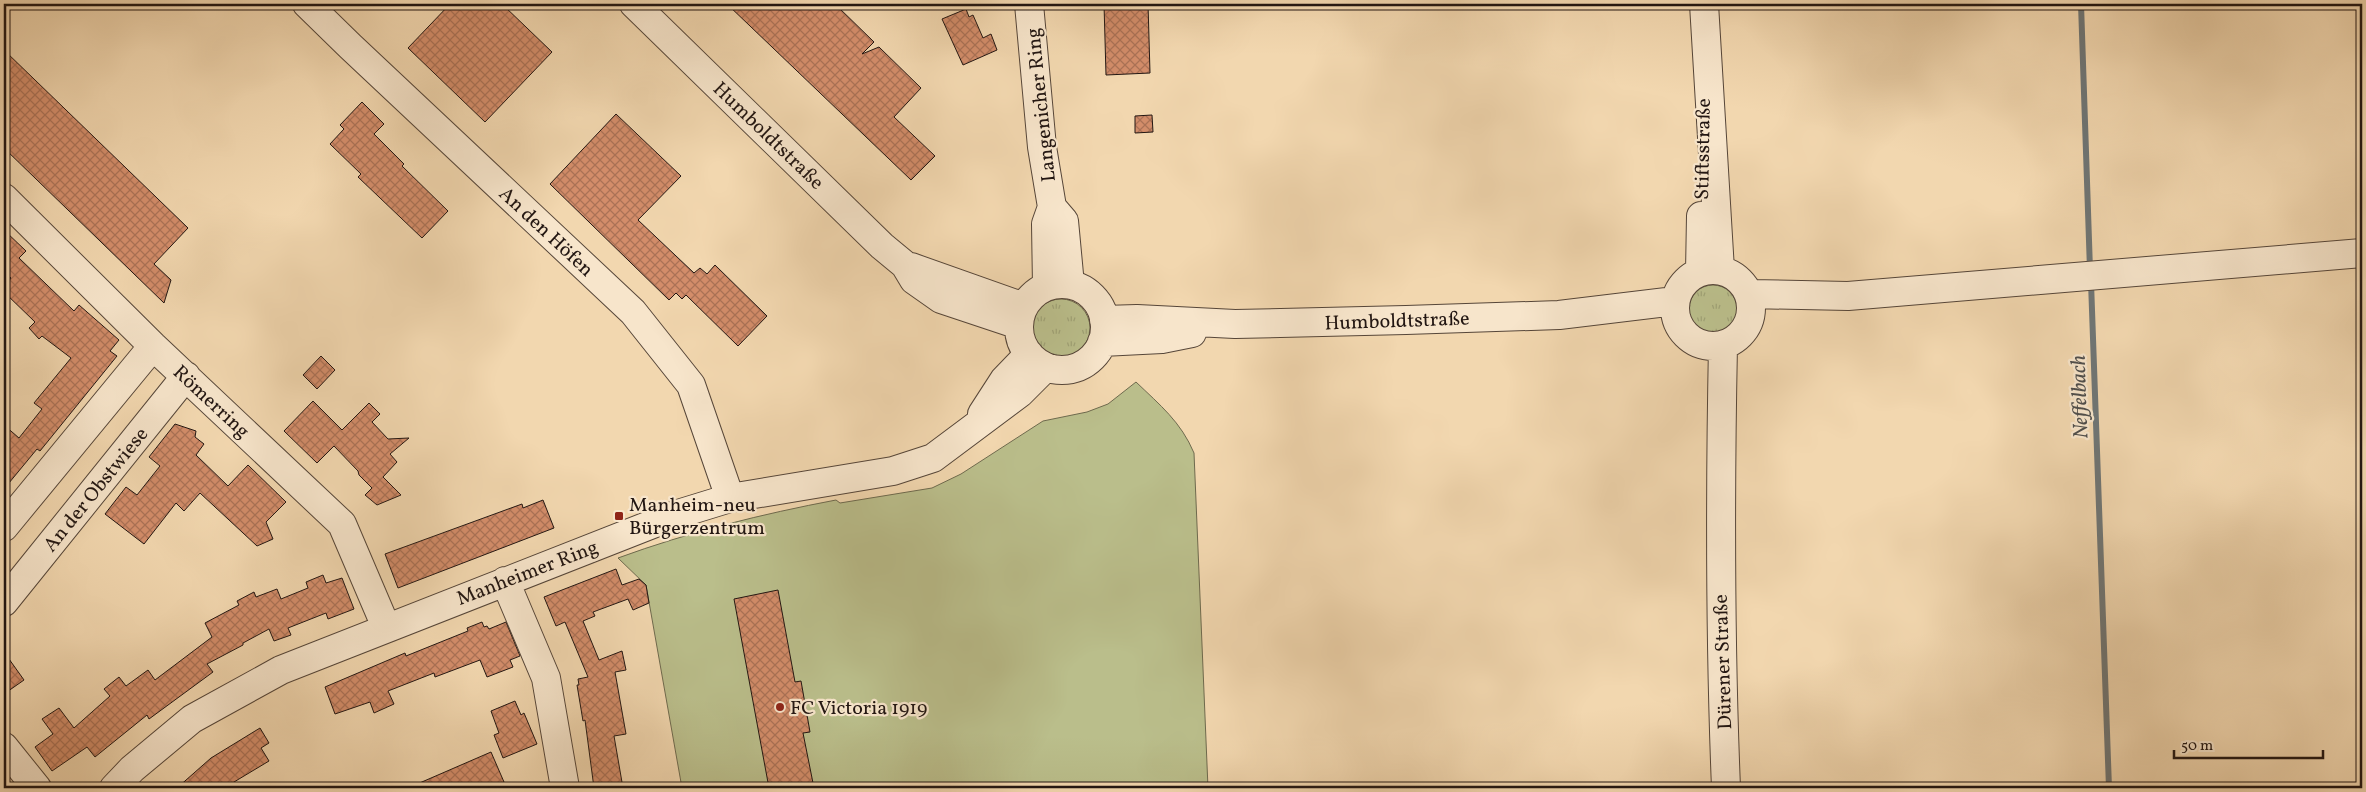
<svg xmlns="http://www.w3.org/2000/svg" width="2366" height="792" viewBox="0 0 2366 792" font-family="Vollkorn,serif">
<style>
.grass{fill:url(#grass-tufts);stroke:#6e6a4e}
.garden{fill:#babe8b;stroke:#6e6a4e}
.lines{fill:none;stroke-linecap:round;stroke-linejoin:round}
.stream{stroke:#6f7676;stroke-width:6}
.building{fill:url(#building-cross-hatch);stroke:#221612}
.minor-casing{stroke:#564639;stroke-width:30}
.minor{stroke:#f7e5cb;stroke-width:28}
.poi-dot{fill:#8f2418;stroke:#f7e5cb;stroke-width:2}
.labels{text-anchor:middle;stroke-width:4.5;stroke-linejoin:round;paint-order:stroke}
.street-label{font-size:20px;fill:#221612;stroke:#f7e5cb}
.poi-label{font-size:20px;fill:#221612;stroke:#f7e5cb;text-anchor:start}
.water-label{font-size:21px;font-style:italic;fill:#4f4e4c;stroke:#f7e5cb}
</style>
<defs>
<pattern id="grass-tufts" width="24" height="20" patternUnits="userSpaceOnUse" patternTransform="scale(1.25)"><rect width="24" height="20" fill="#babe8b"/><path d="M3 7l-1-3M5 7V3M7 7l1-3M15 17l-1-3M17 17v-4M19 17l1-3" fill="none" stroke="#a0a377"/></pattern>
<pattern id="building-cross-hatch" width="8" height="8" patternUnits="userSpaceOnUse" patternTransform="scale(1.25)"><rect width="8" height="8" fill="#d38d6a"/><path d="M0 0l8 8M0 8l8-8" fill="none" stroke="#ab7256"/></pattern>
</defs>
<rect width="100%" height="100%" fill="#f2d7af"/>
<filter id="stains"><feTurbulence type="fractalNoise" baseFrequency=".004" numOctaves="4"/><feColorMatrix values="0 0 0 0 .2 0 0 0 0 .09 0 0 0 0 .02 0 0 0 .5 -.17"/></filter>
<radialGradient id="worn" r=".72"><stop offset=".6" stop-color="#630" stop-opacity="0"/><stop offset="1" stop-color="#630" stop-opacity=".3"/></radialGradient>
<path class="grass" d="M1689 309a24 24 0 1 1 48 0a24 24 0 1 1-48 0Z
M1032 328a29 29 0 1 1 58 0a29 29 0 1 1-58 0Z"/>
<path class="garden" d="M 1136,382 C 1160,405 1181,422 1194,453 L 1208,788 L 682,788 L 646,585 L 618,558 C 689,532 762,514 836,500 L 840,503 L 932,488 L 961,474 L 1043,421 L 1087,412 L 1108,404 Z"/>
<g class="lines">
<path class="stream" d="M 2081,4 L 2090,270
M 2091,282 L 2109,788"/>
</g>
<path class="building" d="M 450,4 L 502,4 L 552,52 L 485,122 L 408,48 Z
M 727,4 L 835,4 L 874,42 L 862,54 L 879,47 L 921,88 L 894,117 L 935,156 L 911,180 Z
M 1104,4 L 1148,4 L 1150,73 L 1106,75 Z
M 966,9 L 969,17 L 973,15 L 983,38 L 991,34 L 997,50 L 963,65 L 942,19 Z
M 4,50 L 188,228 L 154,264 L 171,280 L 164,303 L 4,148 Z
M 362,102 L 384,124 L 374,134 L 404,164 L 402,166 L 448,211 L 422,238 L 358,177 L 361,174 L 330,144 L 344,129 L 340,125 Z
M 616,114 L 681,176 L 638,220 L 694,273 L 700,268 L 707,274 L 715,265 L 767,316 L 738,346 L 686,295 L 682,299 L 676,293 L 669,300 L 550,184 Z
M 1152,115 L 1153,132 L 1135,133 L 1135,116 Z
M 4,230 L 26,251 L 19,258 L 74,311 L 79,305 L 119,340 L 110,351 L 117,356 L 40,451 L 37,449 L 4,489 L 4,425 L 19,438 L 42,409 L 34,403 L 71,358 L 42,336 L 39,339 L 29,328 L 35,322 L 4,292 L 4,287 L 11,278 L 5,273 L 4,274 Z
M 321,356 L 335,370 L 317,389 L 303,375 Z
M 313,401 L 342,430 L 369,403 L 380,414 L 372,422 L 388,439 L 409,438 L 390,454 L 397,462 L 383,477 L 401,495 L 377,505 L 365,495 L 372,488 L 359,475 L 358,471 L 334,446 L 317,463 L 284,431 Z
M 175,424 L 196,431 L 195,437 L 204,444 L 196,455 L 228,486 L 248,465 L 286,502 L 266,522 L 273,539 L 257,546 L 200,493 L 184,511 L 176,503 L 144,544 L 105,514 L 126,487 L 137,495 L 160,466 L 149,457 Z
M 543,500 L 554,528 L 398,588 L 385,554 L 522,504 L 523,508 Z
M 616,569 L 622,585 L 639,579 L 646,585 L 649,603 L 633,610 L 628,599 L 593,612 L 595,616 L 583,621 L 599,660 L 622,651 L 626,670 L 615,672 L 626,734 L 614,736 L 623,788 L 594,788 L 585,720 L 583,721 L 577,685 L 579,685 L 578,679 L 588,677 L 565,622 L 556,626 L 544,597 Z
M 323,575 L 326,583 L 342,578 L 354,609 L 328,619 L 326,613 L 288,628 L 291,635 L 274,641 L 269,629 L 243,643 L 243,645 L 207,664 L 213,672 L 149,719 L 147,715 L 95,757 L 87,747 L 52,771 L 35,747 L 53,734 L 42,719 L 59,708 L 74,728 L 110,696 L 104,689 L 119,677 L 126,686 L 148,670 L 155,680 L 212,637 L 205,623 L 239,605 L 237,601 L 254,592 L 256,597 L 277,589 L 281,599 L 308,588 L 306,582 Z
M 778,590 L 795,682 L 801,681 L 810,732 L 803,733 L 814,788 L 769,788 L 734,599 Z
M 482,622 L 484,627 L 487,626 L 489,629 L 506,622 L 520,656 L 510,660 L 513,667 L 487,677 L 480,660 L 435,677 L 434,673 L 388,691 L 394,704 L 374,713 L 370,702 L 335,714 L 325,687 L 405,653 L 406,656 L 468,631 L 467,628 Z
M 4,652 L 24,680 L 4,694 Z
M 515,701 L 521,715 L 524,713 L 537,744 L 503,758 L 494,735 L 499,733 L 491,711 Z
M 260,728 L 269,743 L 261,748 L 269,761 L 224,788 L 177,788 L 211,758 Z
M 491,752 L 504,782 L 489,788 L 408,788 Z"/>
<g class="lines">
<g class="minor-casing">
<path id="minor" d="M 307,4 L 350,46 L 633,312 L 691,385 L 730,498
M 634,4 L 882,246 L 905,265 L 914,280 L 941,299 L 1019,325
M 1029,4 L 1042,147 L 1052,207 L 1064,221 L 1070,285
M 1704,4 L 1720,270
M 4,198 L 153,346 L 342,524 L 386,627
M 911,267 L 1024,307
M1675 308a38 38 0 1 1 76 0a38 38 0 1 1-76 0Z
M 1700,272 L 1701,216
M1019 327a43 43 0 1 1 86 0a43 43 0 1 1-86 0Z
M 1047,286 L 1046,224 L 1052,207
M 1749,294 L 1848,296 L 2362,253
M 1104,320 L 1137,319 L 1235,324 L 1406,320 L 1559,315 L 1675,301
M 1102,342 L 1162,339 L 1192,333
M 1723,345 C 1720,493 1720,640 1726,788
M 982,414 L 1004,380 L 1029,354
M 4,527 L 153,346
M 505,581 L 546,678 L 565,788
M 4,602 L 186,376
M 4,747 L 37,788
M 114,788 L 132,769 L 192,719 L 281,670 L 678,514 L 730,498 L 893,471 L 933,458 L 1020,393 L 1046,367"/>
</g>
<use href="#minor" class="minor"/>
</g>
<g class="poi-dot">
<rect x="614" y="511" width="10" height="10" rx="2.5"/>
<circle cx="780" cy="707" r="5"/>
</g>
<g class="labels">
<g class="street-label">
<text transform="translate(1040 105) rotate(-96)" y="7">Langenicher Ring</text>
<text transform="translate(769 135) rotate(44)" y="7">Humboldtstraße</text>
<text transform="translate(1702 149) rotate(-89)" y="7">Stiftsstraße</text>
<text transform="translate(547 231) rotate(43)" y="7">An den Höfen</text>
<text transform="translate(1397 320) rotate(-2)" y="7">Humboldtstraße</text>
<text transform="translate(212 401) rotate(43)" y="7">Römerring</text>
<text transform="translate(95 489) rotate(-51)" y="7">An der Obstwiese</text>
<text transform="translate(527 572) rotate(-21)" y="7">Manheimer Ring</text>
<text transform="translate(1722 662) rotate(-92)" y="7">Dürener Straße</text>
</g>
<g class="poi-label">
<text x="629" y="511">Manheim-neu<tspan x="629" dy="23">Bürgerzentrum</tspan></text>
<text x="790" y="714">FC Victoria 1919</text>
</g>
<g class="water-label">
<text transform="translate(2079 397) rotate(-92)" y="7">Neffelbach</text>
</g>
</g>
<rect width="2366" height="792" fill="none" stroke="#f2d7af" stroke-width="20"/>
<rect x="5" y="5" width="2356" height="782" fill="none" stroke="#221612" stroke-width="2.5"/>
<rect x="10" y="10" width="2346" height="772" fill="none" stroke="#221612"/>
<path d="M2174 750v8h149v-8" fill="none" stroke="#221612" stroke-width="2.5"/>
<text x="2181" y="750" font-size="15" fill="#221612" stroke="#f7e5cb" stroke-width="4" paint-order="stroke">50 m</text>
<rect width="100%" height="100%" filter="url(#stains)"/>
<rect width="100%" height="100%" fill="url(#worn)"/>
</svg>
